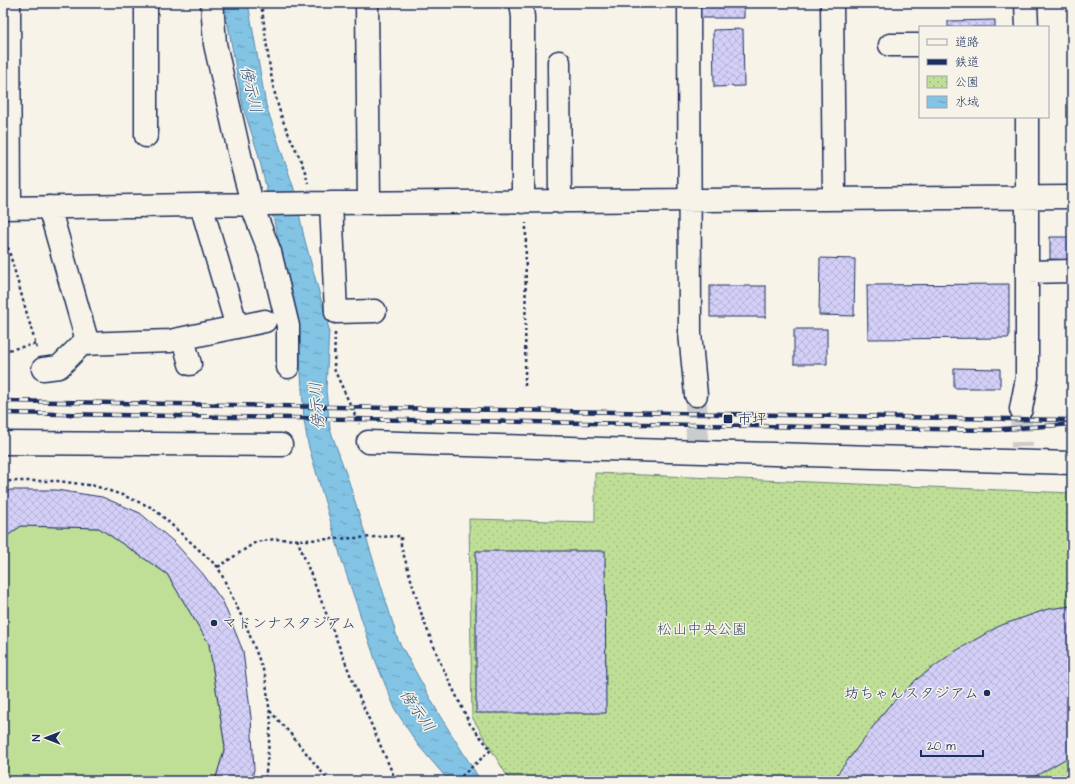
<svg xmlns="http://www.w3.org/2000/svg" width="1075" height="784" viewBox="0 0 1075 784" font-family="'Architects Daughter','Klee One',sans-serif">
<style>
.park{fill:url(#park-dots);stroke:#6d867a}
.pitch{fill:#bfde96;stroke:#6d867a}
.water{fill:url(#water-ripples);stroke:#5988ae}
.building{fill:url(#building-cross-hatch);stroke:#1b2f5e}
.lines{fill:none;stroke-linecap:round;stroke-linejoin:round}
.minor-tunnel{stroke:#cbcccc;stroke-width:22;stroke-dasharray:22 11;stroke-linecap:butt}
.minor-casing{stroke:#1b2f5e;stroke-width:25}
.path{stroke:#1b2f5e;stroke-width:2.5;stroke-dasharray:3 3;stroke-linecap:butt}
.minor{stroke:#f7f3e8;stroke-width:22}
.rail-casing{stroke:#1b2f5e;stroke-width:4.5}
.rail{stroke:#f7f3e8;stroke-width:3;stroke-dasharray:9;stroke-linecap:butt}
.poi-dot{fill:#1b2f5e;stroke:#f7f3e8;stroke-width:1.5}
.labels{text-anchor:middle;stroke-width:3;stroke-linejoin:round;paint-order:stroke}
.poi-label{font-size:15px;fill:#1b2f5e;stroke:#f7f3e8;text-anchor:start}
.park-label{font-size:15px;fill:#3c5269;stroke:#f7f3e8}
.water-label{font-size:16px;font-style:italic;fill:#355480;stroke:#f7f3e8}
</style>
<defs>
<pattern id="park-dots" width="8" height="8" patternUnits="userSpaceOnUse"><rect width="8" height="8" fill="#bfde96"/><path d="M2 2h.1M6 6h.1" fill="none" stroke="#a4bf84" stroke-width="1.8" stroke-linecap="round"/></pattern>
<pattern id="water-ripples" width="26" height="14" patternUnits="userSpaceOnUse"><rect width="26" height="14" fill="#83c4e4"/><path d="M2 4q2-2 4 0t4 0M15 11q2-2 4 0t4 0" fill="none" stroke="#6aa0bc"/></pattern>
<pattern id="building-cross-hatch" width="8" height="8" patternUnits="userSpaceOnUse"><rect width="8" height="8" fill="#d3cff7"/><path d="M0 0l8 8M0 8l8-8" fill="none" stroke="#b5b2d6"/></pattern>
</defs>
<rect width="100%" height="100%" fill="#f7f3e8"/>
<filter id="ink" filterUnits="userSpaceOnUse"><feTurbulence type="fractalNoise" baseFrequency=".025" numOctaves="2"/><feDisplacementMap in="SourceGraphic" scale="8" xChannelSelector="R" yChannelSelector="G"/><feConvolveMatrix kernelMatrix="1 2 1 2 8 2 1 2 1" color-interpolation-filters="sRGB"/></filter>
<g filter="url(#ink)">
<path class="park" d="M 595,473 L 1072,493 L 1072,781 L 510,781 L 472,717 L 469,519 L 595,522 Z"/>
<path class="pitch" d="M 21,526 L 99,528 L 167,574 L 209,644 L 225,747 L 215,781 L 3,781 L 3,539 Z"/>
<path class="water" d="M 224,3 L 248,3 L 266,105 L 294,189 L 304,237 L 329,329 L 326,390 L 330,429 L 349,482 L 398,640 L 440,716 L 481,781 L 449,781 L 418,745 L 396,711 L 376,662 L 342,561 L 308,444 L 304,420 L 299,343 L 291,293 L 258,153 L 243,107 Z"/>
<path class="building" d="M 700,3 L 744,3 L 744,18 L 700,18 Z
M 995,20 L 995,27 L 948,27 L 948,21 Z
M 743,29 L 744,86 L 714,87 L 713,30 Z
M 1050,237 L 1072,237 L 1072,260 L 1050,259 Z
M 820,258 L 855,259 L 854,316 L 819,315 Z
M 1009,284 L 1009,338 L 868,339 L 867,285 Z
M 710,286 L 766,286 L 766,317 L 710,317 Z
M 794,329 L 827,329 L 827,364 L 794,364 Z
M 954,368 L 1000,369 L 1000,388 L 954,388 Z
M 10,490 L 56,490 L 102,497 L 140,513 L 174,542 L 203,574 L 223,602 L 243,651 L 251,718 L 254,770 L 251,781 L 215,781 L 225,747 L 209,644 L 167,574 L 99,528 L 21,526 L 3,539 L 3,495 Z
M 476,551 L 605,551 L 606,713 L 476,713 Z
M 1072,606 L 1072,755 L 1027,781 L 832,781 L 888,707 L 917,679 L 954,652 L 999,626 L 1048,609 Z"/>
<g class="lines">
<path class="minor-tunnel" d="M 696,395 L 697,442
M 1021,409 L 1022,447"/>
<g class="minor-casing">
<path id="minor" d="M 9,3 L 10,208
M 146,3 L 146,136
M 212,3 L 215,44 L 243,169 L 255,214 L 270,252 L 288,326 L 288,367
M 367,3 L 369,203
M 521,3 L 523,17 L 523,202
M 689,3 L 690,333 L 696,395
M 832,3 L 834,198
M 1026,3 L 1027,27
M 890,45 L 920,45
M 559,62 L 560,202
M 331,203 L 336,312 L 375,311
M 201,205 L 237,327
M 49,207 L 88,344
M 3,208 L 331,203 L 1072,197
M 1027,272 L 1072,271
M 183,339 L 190,364
M 43,369 L 59,367 L 82,344 L 170,341 L 265,321
M 1021,409 L 1027,378 L 1027,117
M 368,442 L 1072,463
M 3,443 L 281,445"/>
</g>
<path class="path" d="M 261,3 C 267,41 269,81 282,118 C 290,140 303,160 308,183
M 3,230 L 37,349
M 335,333 L 334,369 L 359,424
M 3,351 L 36,344
M 525,386 L 526,223
M 3,484 L 10,481 L 58,481 L 95,486 L 122,495 L 153,508 L 218,567 L 247,628 L 265,675 L 271,722 L 265,781
M 297,539 L 357,692 L 396,781
M 218,567 L 256,542 L 275,539 L 308,540 L 401,536 L 401,546 L 423,619 L 441,664 L 470,724 L 491,750 L 456,781
M 270,711 L 289,732 L 329,781"/>
<use href="#minor" class="minor"/>
<g class="rail-casing">
<path id="rail" d="M 3,401 L 1069,420
M 3,413 L 990,430 L 1072,424"/>
</g>
<use href="#rail" class="rail"/>
</g>
</g>
<g class="poi-dot">
<rect x="723" y="414" width="10" height="10" rx="2"/>
<circle cx="214" cy="623" r="4"/>
<circle cx="987" cy="693" r="4"/>
</g>
<g class="labels">
<g class="poi-label">
<text x="737" y="424">市坪</text>
<text x="222" y="628">マドンナスタジアム</text>
<text x="979" y="698" text-anchor="end">坊ちゃんスタジアム</text>
</g>
<g class="park-label">
<text x="702" y="634">松山中央公園</text>
</g>
<g class="water-label">
<text transform="translate(252 89) rotate(77)" y="6">傍示川</text>
<text transform="translate(316 406) rotate(-94)" y="6">傍示川</text>
<text transform="translate(418 710) rotate(55)" y="6">傍示川</text>
</g>
</g>
<rect width="1075" height="784" fill="none" stroke="#f7f3e8" stroke-width="16"/>
<rect x="8" y="8" width="1059" height="768" fill="none" stroke="#1b2f5e" stroke-width="1.5" filter="url(#ink)"/>
<rect x="919" y="26" width="130" height="92" fill="#f7f3e8" stroke="#9fa5b1"/>
<rect x="927" y="39" width="20" height="6" fill="#f7f3e8" stroke="#9fa5b1"/>
<text x="955" y="46" font-size="12" fill="#1b2f5e">道路</text>
<rect x="927" y="59" width="20" height="6" fill="#1b2f5e" stroke="#9fa5b1"/>
<text x="955" y="66" font-size="12" fill="#1b2f5e">鉄道</text>
<rect x="927" y="76" width="20" height="12" fill="url(#park-dots)" stroke="#9fa5b1"/>
<text x="955" y="86" font-size="12" fill="#1b2f5e">公園</text>
<rect x="927" y="96" width="20" height="12" fill="url(#water-ripples)" stroke="#9fa5b1"/>
<text x="955" y="106" font-size="12" fill="#1b2f5e">水域</text>
<g transform="translate(46 738) rotate(270)" stroke="#f7f3e8" stroke-width="3" paint-order="stroke">
<path d="M0-3L7 15L0 10L-7 15Z" fill="#1b2f5e"/>
<text y="-6" font-size="11" font-weight="bold" text-anchor="middle" fill="#1b2f5e">N</text>
</g>
<path d="M921 750v6h62v-6" fill="none" stroke="#1b2f5e" stroke-width="2"/>
<text x="927" y="750" font-size="12" fill="#1b2f5e" stroke="#f7f3e8" stroke-width="3" paint-order="stroke">20 m</text>
</svg>
